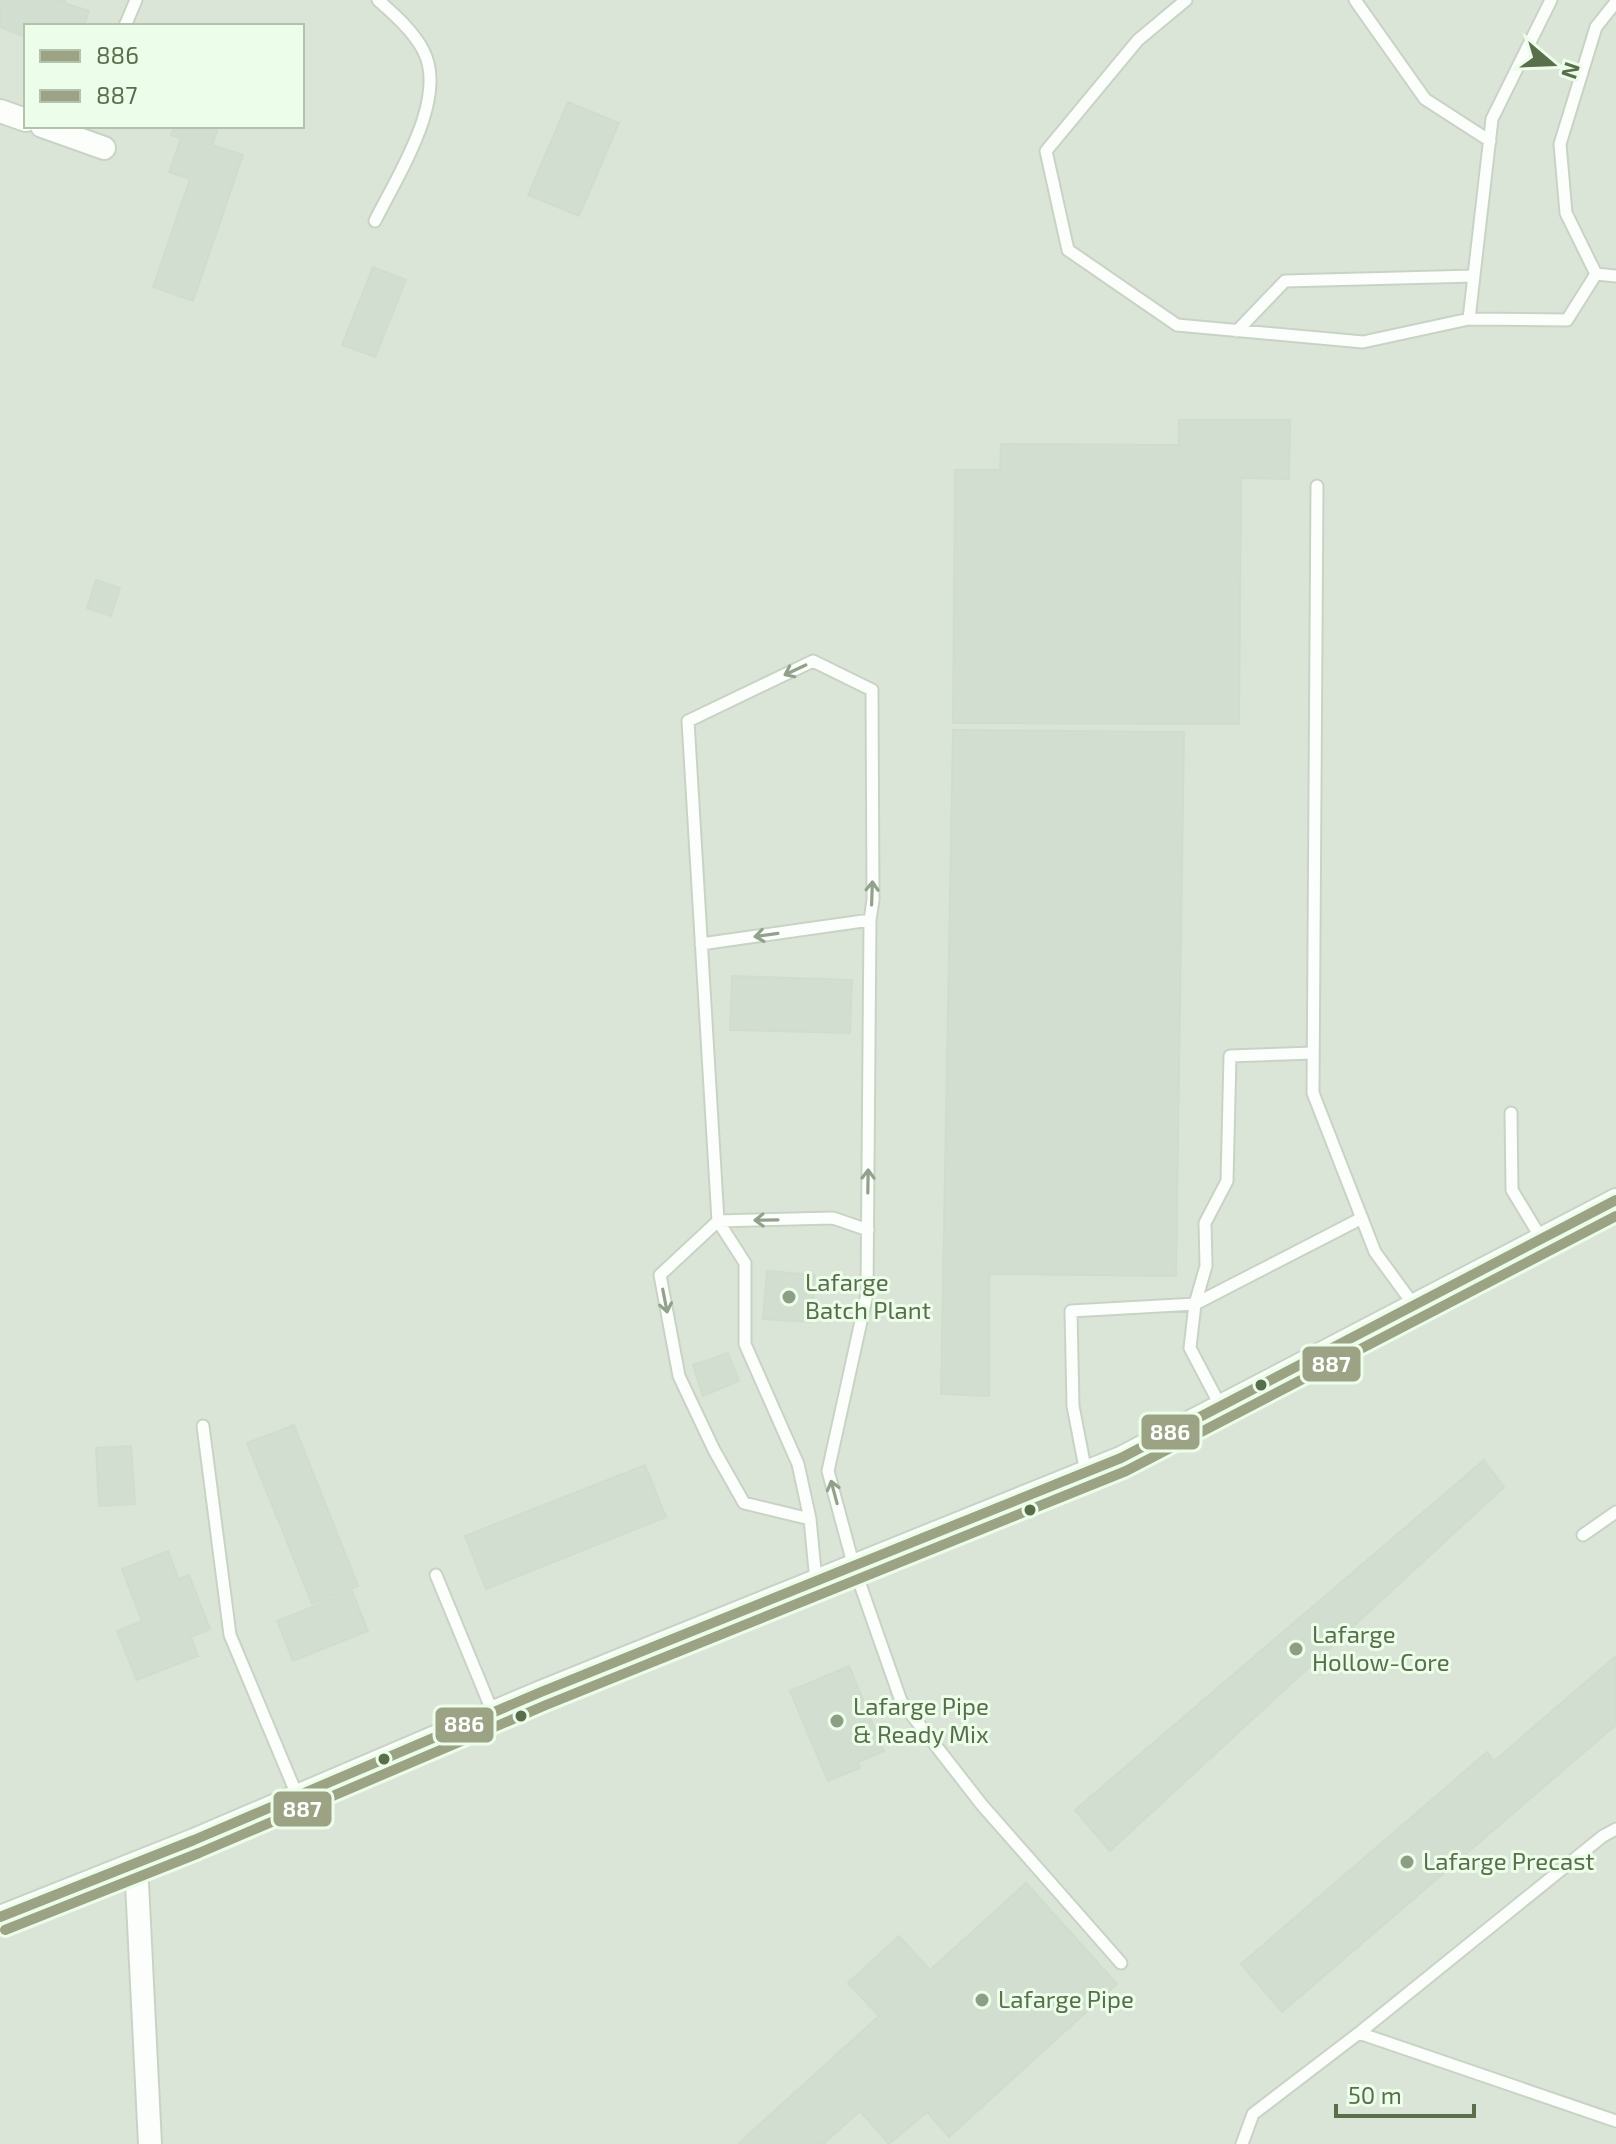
<svg xmlns="http://www.w3.org/2000/svg" width="1616" height="2144" viewBox="0 0 1616 2144" font-family="'Exo 2',sans-serif">
<style>
.industrial{fill:#dae5d7;fill-rule:evenodd}
.building{fill:#d2decf;stroke:#d1ddcc;stroke-width:2}
.lines{fill:none;stroke-linecap:round;stroke-linejoin:round}
.service-casing{stroke:#c9d3c5;stroke-width:15}
.minor-casing{stroke:#c9d3c5;stroke-width:26}
.service{stroke:#fcfefc;stroke-width:11}
.minor{stroke:#fcfefc;stroke-width:22}
.bus-1-casing{stroke:#ecfdea;stroke-width:16}
.bus-2-casing{stroke:#ecfdea;stroke-width:16}
.bus-1{stroke:#9ba384;stroke-width:10}
.bus-2{stroke:#9ba384;stroke-width:10}
.oneway{stroke:#92a18a}
.poi-dot{fill:#8c9e83;stroke:#ecfdea;stroke-width:3}
.bus-dot{fill:#596f4c;stroke:#ecfdea;stroke-width:3}
.labels{text-anchor:middle;stroke-width:6;stroke-linejoin:round;paint-order:stroke}
.poi-label{font-size:24px;fill:#596f4c;stroke:#ecfdea;text-anchor:start}
.line-badge{stroke:#ecfdea;stroke-width:3}
.badge-label{font-size:22px;text-anchor:middle;font-weight:bold;fill:#fff}
</style>
<rect width="100%" height="100%" fill="#eaf5e9"/>
<path class="industrial" d="M 0,0 L 1616,0 L 1616,2144 L 0,2144 ZM 26,26 L 302,26 L 302,126 L 26,126 Z"/>
<path class="building" d="M 0,0 L 65,0 L 64,3 L 89,11 L 84,26 L 26,26 L 26,37 L 0,27 Z
M 568,102 L 619,123 L 579,216 L 528,195 Z
M 174,126 L 219,126 L 212,145 L 243,155 L 193,301 L 153,287 L 190,179 L 169,172 L 181,138 L 171,135 Z
M 373,267 L 406,280 L 375,357 L 342,345 Z
M 1179,420 L 1290,420 L 1289,479 L 1241,478 L 1239,724 L 953,723 L 955,470 L 1000,470 L 1001,444 L 1179,445 Z
M 96,580 L 120,588 L 111,616 L 87,608 Z
M 953,730 L 1184,732 L 1176,1276 L 989,1274 L 989,1396 L 941,1394 Z
M 732,976 L 852,980 L 850,1033 L 730,1030 Z
M 767,1271 L 815,1275 L 811,1322 L 763,1319 Z
M 728,1353 L 739,1381 L 703,1396 L 693,1365 Z
M 294,1425 L 358,1586 L 312,1604 L 247,1443 Z
M 131,1446 L 135,1504 L 99,1506 L 96,1448 Z
M 1484,1460 L 1504,1487 L 1110,1851 L 1075,1810 Z
M 645,1465 L 666,1517 L 486,1589 L 465,1536 Z
M 168,1551 L 179,1579 L 189,1575 L 210,1629 L 191,1637 L 198,1656 L 137,1680 L 117,1631 L 142,1621 L 122,1569 Z
M 352,1591 L 368,1631 L 293,1661 L 277,1621 Z
M 1616,1656 L 1616,1725 L 1282,2012 L 1241,1964 L 1487,1752 L 1494,1761 Z
M 849,1666 L 884,1751 L 858,1762 L 860,1768 L 828,1781 L 790,1691 Z
M 1026,1883 L 1117,1984 L 949,2137 L 927,2112 L 889,2144 L 860,2111 L 823,2144 L 738,2144 L 879,2016 L 848,1983 L 899,1936 L 930,1970 Z"/>
<g class="lines">
<g class="service-casing">
<path id="service" d="M 1186,0 L 1138,40 L 1046,151 L 1068,250 L 1177,325 L 1363,342 L 1469,319
M 1355,0 L 1425,99 L 1490,141
M 1551,0 L 1492,119 L 1469,319 L 1567,320 L 1596,274 L 1616,276
M 125,26 L 136,0
M 375,221 C 397,176 449,98 423,50 C 413,31 394,14 378,0
M 1596,274 L 1566,213 L 1560,144 L 1596,27 L 1616,2
M 1237,331 L 1285,281 L 1474,276
M 1317,486 L 1313,1093 L 1375,1252 L 1413,1304
M 701,944 L 870,920
M 1511,1113 L 1512,1190 L 1541,1238
M 1221,1407 L 1190,1348 L 1195,1304 L 1206,1266 L 1205,1223 L 1227,1181 L 1230,1056 L 1313,1053
M 203,1426 L 230,1635 L 297,1795
M 1086,1473 L 1073,1406 L 1071,1311 L 1195,1304 L 1362,1218
M 810,1519 L 744,1503 L 714,1450 L 679,1376 L 660,1275 L 718,1221 L 833,1218 L 868,1230
M 1583,1535 L 1616,1512
M 436,1575 L 493,1713
M 816,1581 L 810,1519 L 798,1464 L 745,1344 L 745,1263 L 718,1221 L 688,721 L 813,661 L 872,690 L 873,900 L 870,920 L 867,1294 L 828,1471 L 854,1567 L 901,1701 L 982,1805 L 1121,1963
M 1359,2033 L 1616,2121
M 1242,2144 L 1253,2114 L 1359,2033 L 1603,1836 L 1616,1829"/>
</g>
<g class="minor-casing">
<path id="minor" d="M 0,111 L 26,120
M 42,126 L 104,148
M 136,1863 L 150,2144
M 0,1917 L 194,1840 L 541,1692 L 1121,1458 L 1616,1200"/>
</g>
<use href="#service" class="service"/>
<use href="#minor" class="minor"/>
<g class="bus-1-casing">
<path id="bus-1" d="M 0,1917 L 194,1840 L 541,1692 L 1121,1458 L 1616,1200"/>
</g>
<g class="bus-2-casing">
<path id="bus-2" d="M 5,1930 L 199,1853 L 546,1705 L 1126,1471 L 1616,1216"/>
</g>
<use href="#bus-1" class="bus-1"/>
<use href="#bus-2" class="bus-2"/>
</g>
<defs><path id="oneway-shaft" d="M-6 0H5M1.5-3L5.5 0L1.5 3" fill="none" stroke-width="1.6" stroke-linecap="round" stroke-linejoin="round" transform="scale(2)"/></defs>
<g class="oneway">
<use href="#oneway-shaft" transform="translate(795 670) rotate(155)"/>
<use href="#oneway-shaft" transform="translate(872 893) rotate(-88)"/>
<use href="#oneway-shaft" transform="translate(766 935) rotate(172)"/>
<use href="#oneway-shaft" transform="translate(868 1181) rotate(-89)"/>
<use href="#oneway-shaft" transform="translate(766 1220) rotate(179)"/>
<use href="#oneway-shaft" transform="translate(665 1301) rotate(79)"/>
<use href="#oneway-shaft" transform="translate(834 1492) rotate(-105)"/>
</g>
<g class="poi-dot">
<circle cx="789" cy="1297" r="8"/>
<circle cx="1296" cy="1649" r="8"/>
<circle cx="837" cy="1721" r="8"/>
<circle cx="1407" cy="1862" r="8"/>
<circle cx="982" cy="2000" r="8"/>
</g>
<g class="bus-dot">
<circle cx="1261" cy="1385" r="7"/>
<circle cx="1030" cy="1510" r="7"/>
<circle cx="521" cy="1716" r="7"/>
<circle cx="384" cy="1759" r="7"/>
</g>
<g class="labels">
<g class="poi-label">
<text x="805" y="1291">Lafarge<tspan x="805" dy="28">Batch Plant</tspan></text>
<text x="1312" y="1643">Lafarge<tspan x="1312" dy="28">Hollow-Core</tspan></text>
<text x="853" y="1715">Lafarge Pipe<tspan x="853" dy="28">&amp; Ready Mix</tspan></text>
<text x="1423" y="1870">Lafarge Precast</text>
<text x="998" y="2008">Lafarge Pipe</text>
</g>
</g>
<g class="line-badge">
<rect x="1301" y="1345" width="61" height="38" rx="8" fill="#9ba384"/>
<rect x="1140" y="1413" width="61" height="38" rx="8" fill="#9ba384"/>
<rect x="434" y="1706" width="61" height="38" rx="8" fill="#9ba384"/>
<rect x="272" y="1790" width="61" height="38" rx="8" fill="#9ba384"/>
</g>
<g class="badge-label">
<text x="1331" y="1372">887</text>
<text x="1170" y="1440">886</text>
<text x="464" y="1732">886</text>
<text x="302" y="1817">887</text>
</g>
<rect x="24" y="24" width="280" height="104" fill="#ecfdea" stroke="#b1c4ab" stroke-width="2"/>
<rect x="40" y="50" width="40" height="12" fill="#9ba384" stroke="#b1c4ab" stroke-width="2"/>
<text x="96" y="64" font-size="24" fill="#596f4c">886</text>
<rect x="40" y="90" width="40" height="12" fill="#9ba384" stroke="#b1c4ab" stroke-width="2"/>
<text x="96" y="104" font-size="24" fill="#596f4c">887</text>
<g transform="translate(1552 64) rotate(109)" stroke="#ecfdea" stroke-width="6" paint-order="stroke">
<path d="M0-6L14 30L0 20L-14 30Z" fill="#596f4c"/>
<text y="-12" font-size="22" font-weight="bold" text-anchor="middle" fill="#596f4c">N</text>
</g>
<path d="M1336 2104v12h138v-12" fill="none" stroke="#596f4c" stroke-width="4"/>
<text x="1348" y="2104" font-size="24" fill="#596f4c" stroke="#ecfdea" stroke-width="6" paint-order="stroke">50 m</text>
</svg>
